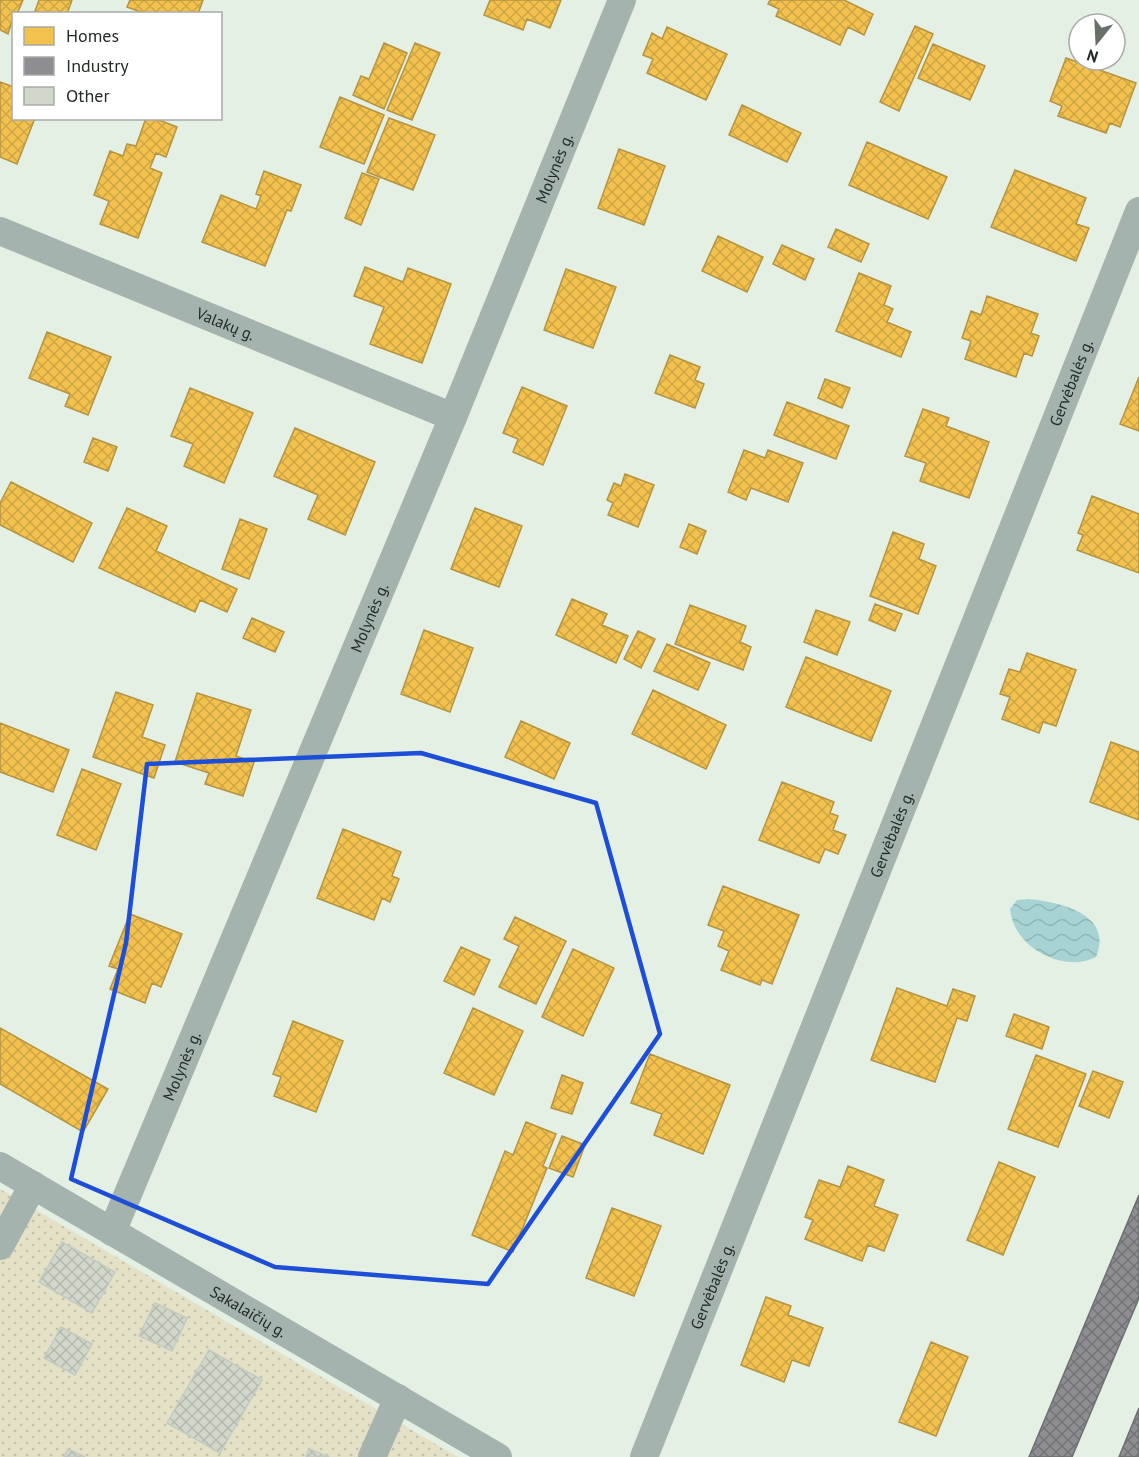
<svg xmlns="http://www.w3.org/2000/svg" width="1139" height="1457" viewBox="0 0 1139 1457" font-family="'PT Sans',sans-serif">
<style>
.park{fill:url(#park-dots)}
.water{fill:url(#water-waves)}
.homes{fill:url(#homes-cross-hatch);stroke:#b49441;stroke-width:1.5}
.industry{fill:url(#industry-cross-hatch);stroke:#6d7071;stroke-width:1.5}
.building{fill:url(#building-cross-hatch);stroke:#c4cac0;stroke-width:1.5}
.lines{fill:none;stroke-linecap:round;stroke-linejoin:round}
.minor{stroke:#a4b3ae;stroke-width:28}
.marked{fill:none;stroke:#1d4ed8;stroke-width:4.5;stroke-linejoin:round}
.labels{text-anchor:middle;stroke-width:6;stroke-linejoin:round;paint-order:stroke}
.street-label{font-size:16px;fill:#232b24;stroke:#fff}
</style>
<defs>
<pattern id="park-dots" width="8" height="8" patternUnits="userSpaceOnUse" patternTransform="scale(1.5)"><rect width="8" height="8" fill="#e4e1c7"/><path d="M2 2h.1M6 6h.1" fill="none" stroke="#c3c1ab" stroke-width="1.8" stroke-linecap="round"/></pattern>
<pattern id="water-waves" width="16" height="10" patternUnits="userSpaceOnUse" patternTransform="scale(1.5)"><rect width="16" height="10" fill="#a7d3d4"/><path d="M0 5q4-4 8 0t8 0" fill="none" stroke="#8fb5b6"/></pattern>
<pattern id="homes-cross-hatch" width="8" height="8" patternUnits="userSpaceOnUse" patternTransform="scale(1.5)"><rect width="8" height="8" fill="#f2c14e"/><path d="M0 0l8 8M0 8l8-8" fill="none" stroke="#cfa644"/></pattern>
<pattern id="industry-cross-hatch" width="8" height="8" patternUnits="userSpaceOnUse" patternTransform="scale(1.5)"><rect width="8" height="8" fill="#8d8d92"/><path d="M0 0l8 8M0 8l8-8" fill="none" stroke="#737377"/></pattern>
<pattern id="building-cross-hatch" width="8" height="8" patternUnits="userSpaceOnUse" patternTransform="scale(1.5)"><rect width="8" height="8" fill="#d1d7ca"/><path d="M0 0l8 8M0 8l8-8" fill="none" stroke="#b3b9ad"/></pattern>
</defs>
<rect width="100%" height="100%" fill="#e5f0e5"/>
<path class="park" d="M 0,1189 L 2,1190 L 458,1457 L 0,1457 Z"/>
<path class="water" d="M 1028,899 C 1060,902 1114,914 1096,957 C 1063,974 1013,947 1010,909 L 1017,900 Z"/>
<path class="homes" d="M 0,0 L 23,0 L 17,14 L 14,14 L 8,34 L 0,30 Z
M 39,0 L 72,0 L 67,14 L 34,14 Z
M 130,0 L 203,0 L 198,14 L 146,14 L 127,7 Z
M 490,0 L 561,0 L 550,28 L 527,19 L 523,30 L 484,15 Z
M 770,0 L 844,0 L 873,14 L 864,35 L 848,27 L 840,45 L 776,16 L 779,9 L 768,4 Z
M 915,26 L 933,34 L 899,111 L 880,102 Z
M 667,27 L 727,54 L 706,100 L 647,73 L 653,59 L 643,55 L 652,33 L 662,39 Z
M 384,43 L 407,53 L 384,109 L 353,95 L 361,76 L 369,79 Z
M 415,43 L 440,53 L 412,120 L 387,110 Z
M 933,44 L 985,66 L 970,100 L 918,78 Z
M 1066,58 L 1136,83 L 1120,127 L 1110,123 L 1106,133 L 1058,116 L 1062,106 L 1050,101 Z
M 0,82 L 14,87 L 14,118 L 35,118 L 17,164 L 0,157 Z
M 340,97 L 384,115 L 364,164 L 320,147 Z
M 742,105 L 801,133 L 787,162 L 729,135 Z
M 146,118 L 154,118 L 177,127 L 166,157 L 156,153 L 150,168 L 162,173 L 138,238 L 100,224 L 109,201 L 94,195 L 110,151 L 123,156 L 127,144 L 136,146 Z
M 389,118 L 435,135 L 413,190 L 367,172 Z
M 867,142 L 947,177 L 928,219 L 849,185 Z
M 619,149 L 665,166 L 644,225 L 598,208 Z
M 1015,170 L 1086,198 L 1076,224 L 1089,228 L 1076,261 L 991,227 Z
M 264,171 L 301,185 L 291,211 L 287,210 L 265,266 L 202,242 L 221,195 L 256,209 L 261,196 L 256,194 Z
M 362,173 L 379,179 L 361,225 L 345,218 Z
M 836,229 L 869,244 L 861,262 L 828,247 Z
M 718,236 L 763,257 L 747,292 L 702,271 Z
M 782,245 L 814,259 L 805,280 L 773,264 Z
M 365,267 L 403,282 L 408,268 L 451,284 L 422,363 L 370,344 L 384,307 L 354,296 Z
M 566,269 L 616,287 L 593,348 L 544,330 Z
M 859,273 L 891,286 L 884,305 L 893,309 L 887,322 L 911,332 L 901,357 L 836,331 Z
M 987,296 L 1038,314 L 1031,333 L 1039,336 L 1032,356 L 1024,353 L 1016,377 L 965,359 L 971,341 L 962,338 L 971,311 L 981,315 Z
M 47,332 L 111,357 L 88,415 L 65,406 L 70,394 L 29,378 Z
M 670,355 L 700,367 L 695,380 L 704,384 L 695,408 L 655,393 Z
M 1139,377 L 1139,431 L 1120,424 Z
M 825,379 L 850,388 L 842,408 L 818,398 Z
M 522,387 L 567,406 L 543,465 L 513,452 L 518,439 L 503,433 Z
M 190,388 L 253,413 L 224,483 L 184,466 L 193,444 L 171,436 Z
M 787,402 L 849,426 L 836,459 L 774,435 Z
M 923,409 L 949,418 L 946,426 L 989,442 L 969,498 L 920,481 L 926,463 L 905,456 Z
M 295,428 L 375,462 L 345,535 L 308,519 L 318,495 L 274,476 Z
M 93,438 L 117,447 L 108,471 L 84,462 Z
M 744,450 L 765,458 L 768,450 L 803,463 L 788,502 L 751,488 L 746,500 L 728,492 Z
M 625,474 L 654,485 L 638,527 L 608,515 L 613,503 L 607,500 L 614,483 L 621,486 Z
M 11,482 L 92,523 L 73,562 L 0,525 L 0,503 Z
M 1092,496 L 1139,514 L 1139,573 L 1077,550 L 1083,535 L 1078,533 Z
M 127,508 L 167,526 L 156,551 L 237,589 L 227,612 L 200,600 L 195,612 L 99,568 Z
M 475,508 L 522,526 L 499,587 L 451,569 Z
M 240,519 L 267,529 L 249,579 L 222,569 Z
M 689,524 L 706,531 L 697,554 L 680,547 Z
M 893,532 L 924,544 L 919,559 L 936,566 L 918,614 L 870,596 Z
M 572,599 L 607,614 L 602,625 L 628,636 L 616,663 L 556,635 Z
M 875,604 L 902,614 L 895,631 L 869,620 Z
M 690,605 L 746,626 L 740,642 L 751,647 L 743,670 L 675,644 Z
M 816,610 L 850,622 L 837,655 L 804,642 Z
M 252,618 L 284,632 L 275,652 L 243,638 Z
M 424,630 L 473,648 L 450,712 L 401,694 Z
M 638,631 L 655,639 L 641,668 L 624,659 Z
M 667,644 L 710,663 L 698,690 L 654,671 Z
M 1027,653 L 1076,670 L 1056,726 L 1043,722 L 1039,733 L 1002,719 L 1010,697 L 1000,694 L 1009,669 L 1020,672 Z
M 806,657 L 891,691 L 871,741 L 786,707 Z
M 653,690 L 726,725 L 706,769 L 632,734 Z
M 116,692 L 153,705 L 142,737 L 165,745 L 154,778 L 93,757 Z
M 197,693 L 251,710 L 236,756 L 254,762 L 243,796 L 205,784 L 209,773 L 175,762 Z
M 521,721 L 570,743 L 554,779 L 505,757 Z
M 0,723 L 69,750 L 53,792 L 0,772 Z
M 1111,742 L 1139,752 L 1139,820 L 1090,802 Z
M 82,769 L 121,784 L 96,850 L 57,835 Z
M 782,782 L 834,802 L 830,813 L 838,816 L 833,830 L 846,835 L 838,854 L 825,849 L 819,863 L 759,840 Z
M 343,829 L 401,852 L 392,876 L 399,879 L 390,902 L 382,898 L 374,920 L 317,898 Z
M 723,886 L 799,915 L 772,984 L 762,980 L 760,985 L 721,970 L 729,951 L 718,946 L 724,931 L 708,925 Z
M 130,914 L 182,934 L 161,987 L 152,983 L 145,1003 L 110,989 L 118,969 L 109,966 Z
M 515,917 L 566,941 L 536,1004 L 499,987 L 519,946 L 504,939 Z
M 461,947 L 490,960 L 474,995 L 444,981 Z
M 573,949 L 614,968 L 583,1036 L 542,1017 Z
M 897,988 L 947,1006 L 953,989 L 975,996 L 967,1021 L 957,1018 L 935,1082 L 871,1060 Z
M 473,1008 L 523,1031 L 494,1095 L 444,1073 Z
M 1014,1014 L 1049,1027 L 1042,1049 L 1006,1036 Z
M 293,1021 L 343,1041 L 316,1112 L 274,1096 L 281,1077 L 273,1074 Z
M 0,1028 L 108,1089 L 83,1132 L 0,1084 Z
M 650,1054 L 730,1085 L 703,1154 L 654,1135 L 662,1114 L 631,1103 Z
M 1036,1055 L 1086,1074 L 1058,1147 L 1008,1129 Z
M 1093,1071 L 1123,1082 L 1109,1118 L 1079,1106 Z
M 562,1075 L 583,1083 L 572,1114 L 551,1108 Z
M 526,1122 L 556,1134 L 543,1166 L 547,1168 L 513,1252 L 472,1235 L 505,1151 L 513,1155 Z
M 562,1136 L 585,1145 L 573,1177 L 549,1168 Z
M 999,1162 L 1035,1177 L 1003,1255 L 967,1240 Z
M 848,1166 L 884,1180 L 874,1206 L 898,1215 L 884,1251 L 868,1245 L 862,1261 L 805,1239 L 813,1220 L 805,1217 L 819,1180 L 840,1187 Z
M 612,1208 L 661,1226 L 634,1296 L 586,1278 Z
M 766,1297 L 791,1306 L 788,1315 L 823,1328 L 809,1366 L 792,1360 L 784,1382 L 741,1365 Z
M 931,1342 L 968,1357 L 936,1436 L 899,1422 Z"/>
<path class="industry" d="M 1139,1195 L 1139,1298 L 1072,1457 L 1029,1457 Z
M 1139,1408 L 1139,1457 L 1119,1457 Z"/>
<path class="building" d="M 62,1242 L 115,1272 L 92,1313 L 39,1282 Z
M 155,1303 L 187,1318 L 172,1351 L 139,1336 Z
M 61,1327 L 92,1344 L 75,1375 L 44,1358 Z
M 209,1350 L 262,1380 L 220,1453 L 167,1423 Z
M 68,1449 L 85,1457 L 64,1457 Z
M 309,1449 L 329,1457 L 306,1457 Z"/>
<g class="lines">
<g class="minor">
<path id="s1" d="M 0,231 L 453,417"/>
<path id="s2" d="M 0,1166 L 498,1457"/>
<path id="s3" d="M 112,1232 L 453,417 L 622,0"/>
<path d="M 0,1246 L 33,1185"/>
<path d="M 372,1457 L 398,1398"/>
<path id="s4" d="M 644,1457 L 1139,211"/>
</g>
</g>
<path class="marked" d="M 421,753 L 596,803 L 660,1034 L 488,1284 L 275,1267 L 71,1179 L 126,943 L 147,764 Z"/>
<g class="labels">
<g class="street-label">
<text dy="6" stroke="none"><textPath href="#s3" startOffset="1152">Molynės g.</textPath></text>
<text dy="6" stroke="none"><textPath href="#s1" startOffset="244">Valakų g.</textPath></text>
<text dy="6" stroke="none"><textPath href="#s4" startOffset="1156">Gervėbalės g.</textPath></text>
<text dy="6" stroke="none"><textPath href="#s3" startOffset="666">Molynės g.</textPath></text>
<text dy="6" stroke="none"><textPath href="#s4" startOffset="670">Gervėbalės g.</textPath></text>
<text dy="6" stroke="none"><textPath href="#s3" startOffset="180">Molynės g.</textPath></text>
<text dy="6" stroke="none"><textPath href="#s4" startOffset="184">Gervėbalės g.</textPath></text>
<text dy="6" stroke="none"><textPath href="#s2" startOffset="288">Sakalaičių g.</textPath></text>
</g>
</g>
<rect x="12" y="12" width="210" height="108" fill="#ffffff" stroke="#a7aaa7" stroke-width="1.5"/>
<rect x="24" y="27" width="30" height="18" fill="#f2c14e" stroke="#a7aaa7" stroke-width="1.5"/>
<text x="66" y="42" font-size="18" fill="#232b24">Homes</text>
<rect x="24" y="57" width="30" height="18" fill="#8d8d92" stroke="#a7aaa7" stroke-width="1.5"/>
<text x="66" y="72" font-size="18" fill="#232b24">Industry</text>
<rect x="24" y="87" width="30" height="18" fill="#d1d7ca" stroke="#a7aaa7" stroke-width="1.5"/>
<text x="66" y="102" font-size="18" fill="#232b24">Other</text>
<g transform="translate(1097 42) rotate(198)"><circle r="28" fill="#ffffff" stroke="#a7aaa7" stroke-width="1.5"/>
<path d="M0-4.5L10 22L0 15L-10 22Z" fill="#677068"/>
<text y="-9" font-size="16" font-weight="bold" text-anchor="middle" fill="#232b24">N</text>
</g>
</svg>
